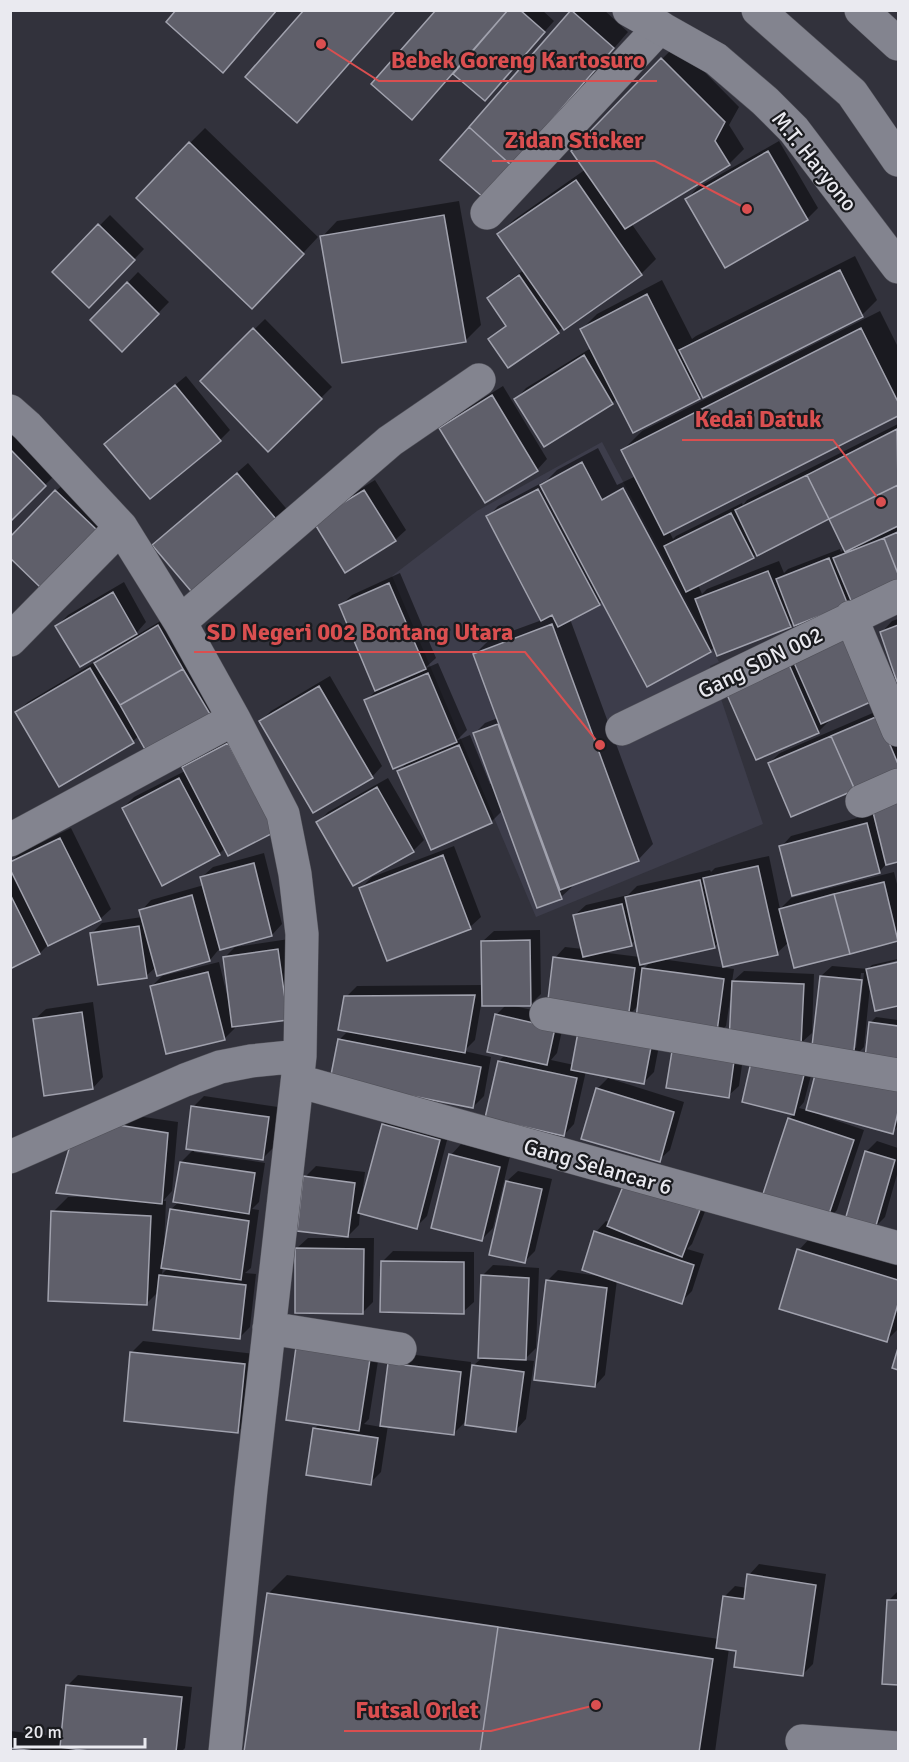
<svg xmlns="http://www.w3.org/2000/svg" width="909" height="1762" viewBox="0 0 909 1762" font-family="Signika,sans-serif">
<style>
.built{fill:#3d3d4b}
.shadow{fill:#0007;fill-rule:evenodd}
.building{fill:#5f5f6a;stroke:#a1a2ae;stroke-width:1.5}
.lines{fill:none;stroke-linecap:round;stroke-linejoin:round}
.minor-casing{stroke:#505058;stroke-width:34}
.secondary-casing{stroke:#505058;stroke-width:34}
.minor{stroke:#83848f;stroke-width:33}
.secondary{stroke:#83848f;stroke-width:33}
.labels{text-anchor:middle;stroke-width:4.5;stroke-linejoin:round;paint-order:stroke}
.street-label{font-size:22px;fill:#eaeaf0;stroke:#1a1b1f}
.leader{fill:none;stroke:#da4f50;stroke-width:2}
.callout-dot{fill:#da4f50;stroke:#1a1b1f;stroke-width:2}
.callout-label{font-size:24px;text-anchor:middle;font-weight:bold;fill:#da4f50;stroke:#1a1b1f;stroke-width:4.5;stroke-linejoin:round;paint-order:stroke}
</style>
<rect width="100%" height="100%" fill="#32323c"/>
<path class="built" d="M 602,442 L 719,662 L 710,666 L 763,824 L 536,917 L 392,576 L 477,511 Z"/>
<path class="shadow" d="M 306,10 L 396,10 L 297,121 Z
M 438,10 L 542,10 L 554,21 L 485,99 L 453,72 Z
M 573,10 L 604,10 L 628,32 L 527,149 L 470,128 Z
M 677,44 L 739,107 L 729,125 L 744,149 L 729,164 L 631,223 L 656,259 L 641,274 L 563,327 L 558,332 L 490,339 L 506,325 L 489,298 L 499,288 L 524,270 L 499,234 L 515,219 L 586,169 L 662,59 Z
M 205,128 L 318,237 L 267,292 L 190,143 Z
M 779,141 L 818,208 L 807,219 L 687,199 L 697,188 Z
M 459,201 L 481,325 L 466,340 L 322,237 L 337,221 Z
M 110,215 L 144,249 L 89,306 L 54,272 Z
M 855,256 L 877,300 L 862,315 L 703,393 L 699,397 L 617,398 L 612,403 L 544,445 L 516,399 L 526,388 L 591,348 L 582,329 L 597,314 L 662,280 L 692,339 L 696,336 Z
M 138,272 L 169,302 L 122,350 L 92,320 Z
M 880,311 L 898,347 L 898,414 L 669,531 L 673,539 L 676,536 L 742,503 L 743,505 L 747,500 L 898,424 L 898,524 L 893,526 L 894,529 L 898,527 L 898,583 L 852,599 L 847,604 L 794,622 L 790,626 L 715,646 L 710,651 L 603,600 L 599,604 L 570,619 L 653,844 L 638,860 L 571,885 L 572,887 L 561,897 L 503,810 L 491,822 L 399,771 L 410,760 L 366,700 L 377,690 L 341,605 L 352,595 L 400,573 L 436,658 L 424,669 L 438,663 L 467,730 L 456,741 L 470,735 L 490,784 L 492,783 L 474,734 L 485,723 L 498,718 L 475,654 L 490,639 L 542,620 L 488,517 L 498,506 L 547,480 L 557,470 L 598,448 L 617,485 L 636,476 L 623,450 L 642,431 ZM 830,517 L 845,548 L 841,552 L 840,549 L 788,569 L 784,573 L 779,561 L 707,589 L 702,594 L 698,585 L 753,557 L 757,553 Z
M 265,319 L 332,387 L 268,450 L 202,381 Z
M 186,376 L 230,430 L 220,440 L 117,433 Z
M 503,386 L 547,459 L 537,470 L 441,429 L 451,418 Z
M 10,429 L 56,474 L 10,520 Z
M 248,463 L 290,513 L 196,595 L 165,535 Z
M 375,480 L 406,530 L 395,540 L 326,510 Z
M 67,481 L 107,519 L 41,586 L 56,491 Z
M 124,582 L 146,622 L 132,638 L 169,616 L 219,702 L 209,713 L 139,736 L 133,741 L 60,785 L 17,712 L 28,702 L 100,659 L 111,648 L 57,626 L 68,615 Z
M 898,619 L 898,681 L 882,632 L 892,621 Z
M 857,622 L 828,719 L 829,721 L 818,732 L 726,688 Z
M 330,676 L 382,766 L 372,777 L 261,721 L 271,711 Z
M 889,706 L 898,729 L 898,769 L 769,763 L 780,753 Z
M 239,733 L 225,848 L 219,854 L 123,808 L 134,797 L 185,771 L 183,768 L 194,757 Z
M 388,778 L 424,840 L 413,851 L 318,822 L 328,812 Z
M 898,790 L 898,860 L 887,863 L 879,872 L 781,847 L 791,836 L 875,813 Z
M 71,828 L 111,909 L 100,919 L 48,945 L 40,953 L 10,968 L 10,863 L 20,853 Z
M 454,846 L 481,917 L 470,927 L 361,888 L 372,877 Z
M 264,853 L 282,924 L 272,935 L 220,948 L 210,960 L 156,967 L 146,976 L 91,934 L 102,923 L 142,917 L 141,911 L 151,900 L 204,885 L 202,877 L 213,867 Z
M 769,856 L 780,909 L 791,898 L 894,872 L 898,888 L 898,940 L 795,966 L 789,942 L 777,953 L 719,942 L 715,946 L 661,959 L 734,969 L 732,982 L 744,971 L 814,974 L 812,1033 L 801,1043 L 730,1000 L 726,1026 L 716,1037 L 662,1030 L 654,1072 L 644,1082 L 586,1071 L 574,1124 L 564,1135 L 499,1061 L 506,1054 L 496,1015 L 506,1005 L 481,1005 L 475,1040 L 464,1051 L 491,1057 L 484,1096 L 473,1107 L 339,1040 L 349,1030 L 346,997 L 357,986 L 483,985 L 483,941 L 494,931 L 540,930 L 541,994 L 531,1004 L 514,1006 L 565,1017 L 557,1053 L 551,1060 L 574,1065 L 636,1026 L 639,1005 L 627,1017 L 555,958 L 565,947 L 583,949 L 575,915 L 586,905 L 628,895 L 637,886 L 710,870 L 711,872 L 715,868 ZM 636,939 L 640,957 L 600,952 L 631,944 ZM 652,961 L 643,969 L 644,963 Z
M 289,939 L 298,1008 L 234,1025 L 235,1028 L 224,1039 L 151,987 L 162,976 L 219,962 L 228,999 L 230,998 L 224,958 L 235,947 Z
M 898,959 L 898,960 L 871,967 L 871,970 L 898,963 L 898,1004 L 876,1009 L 870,986 L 864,1047 L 852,1059 L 898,1071 L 898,1126 L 892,1132 L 821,1112 L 820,1115 L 864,1130 L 837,1210 L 826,1221 L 789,1119 L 795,1113 L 743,1101 L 815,1060 L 804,1102 L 799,1108 L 807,1110 L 820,1063 L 821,976 L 832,966 L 868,969 L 872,965 ZM 861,973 L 864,973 L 856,1048 L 853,1048 Z
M 93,1002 L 103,1077 L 93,1088 L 35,1019 L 46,1009 Z
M 876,1017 L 898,1020 L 898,1061 L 871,1022 Z
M 744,1051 L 739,1086 L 728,1096 L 668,1086 Z
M 608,1078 L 684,1102 L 670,1150 L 659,1160 L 597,1089 Z
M 204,1096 L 278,1107 L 273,1148 L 262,1159 L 193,1107 Z
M 394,1114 L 450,1129 L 427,1216 L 416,1227 L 360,1212 L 359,1225 L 348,1236 L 305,1177 L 316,1166 L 365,1172 L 362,1196 L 364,1196 L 383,1125 Z
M 130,1115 L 178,1122 L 172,1191 L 163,1201 L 166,1201 L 164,1246 L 166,1247 L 171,1209 L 179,1202 L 181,1162 L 194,1149 L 194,1152 L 265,1163 L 259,1202 L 252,1209 L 259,1210 L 251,1268 L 245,1273 L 256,1274 L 250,1327 L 240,1337 L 159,1291 L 146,1304 L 53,1212 L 68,1197 L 86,1197 L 86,1195 L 58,1192 ZM 163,1267 L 168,1268 L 162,1274 Z
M 877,1141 L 898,1148 L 898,1171 L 885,1217 L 875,1227 L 866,1152 Z
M 461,1144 L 510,1156 L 493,1228 L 482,1239 L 451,1155 Z
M 518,1171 L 552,1179 L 535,1251 L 525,1261 L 507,1181 Z
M 710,1199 L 692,1244 L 687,1249 L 704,1254 L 692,1291 L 681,1302 L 617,1280 L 605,1375 L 595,1386 L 547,1281 L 558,1270 L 598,1276 L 596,1232 L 606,1221 L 610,1223 Z
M 308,1238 L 374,1238 L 373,1302 L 362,1313 L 297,1248 Z
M 809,1239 L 898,1266 L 898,1329 L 887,1340 L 799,1250 Z
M 393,1251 L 474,1252 L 474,1302 L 463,1312 L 382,1262 Z
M 493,1265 L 539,1268 L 536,1348 L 524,1360 L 534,1361 L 526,1419 L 516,1430 L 467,1420 L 453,1434 L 388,1425 L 381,1472 L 370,1483 L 314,1429 L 320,1423 L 287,1418 L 380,1348 L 369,1419 L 364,1424 L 381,1427 L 389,1364 L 400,1353 L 471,1362 L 469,1382 L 472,1382 L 474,1365 L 483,1357 L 482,1276 Z
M 143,1341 L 255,1354 L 248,1421 L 238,1432 L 125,1420 L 132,1352 Z
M 759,1564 L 826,1574 L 813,1664 L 802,1675 L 738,1650 L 729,1648 L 715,1752 L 254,1752 L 268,1594 L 287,1575 L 719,1639 L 724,1597 L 735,1586 L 747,1588 L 749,1575 Z
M 898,1591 L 898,1683 L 884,1682 L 889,1600 Z
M 78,1675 L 192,1687 L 185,1748 L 182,1751 L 186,1752 L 10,1752 L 10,1731 L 62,1737 L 68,1685 Z"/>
<path class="building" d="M 176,10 L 277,10 L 223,73 L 166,22 Z
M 304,10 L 396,10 L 297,123 L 245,77 Z
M 436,10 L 508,10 L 412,120 L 371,84 Z
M 508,10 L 520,10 L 545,32 L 485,101 L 453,74 Z
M 571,10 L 614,48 L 512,166 L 469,127 Z
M 661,58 L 725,122 L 715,141 L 730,165 L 625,229 L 571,151 Z
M 469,127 L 512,166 L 484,198 L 440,160 Z
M 189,142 L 304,254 L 252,309 L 136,198 Z
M 768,151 L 808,220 L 725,268 L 685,199 Z
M 576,180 L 642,275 L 564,330 L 497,234 Z
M 444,215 L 466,342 L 342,363 L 320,236 Z
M 98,224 L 135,260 L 89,308 L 52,272 Z
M 840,270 L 863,317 L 703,398 L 679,350 Z
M 519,275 L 559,333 L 508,368 L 488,339 L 506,326 L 487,298 Z
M 127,282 L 159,314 L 122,352 L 90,320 Z
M 647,294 L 700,399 L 633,433 L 580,329 Z
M 253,328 L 322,399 L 268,452 L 200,381 Z
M 861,328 L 898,402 L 898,416 L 664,535 L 621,450 Z
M 584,355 L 613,404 L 544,447 L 514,399 Z
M 175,385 L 221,441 L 150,499 L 104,444 Z
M 492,395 L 538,471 L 485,503 L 439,428 Z
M 897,429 L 898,485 L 829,519 L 807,475 Z
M 11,450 L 46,486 L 10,522 L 10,451 Z
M 582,462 L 602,500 L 623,488 L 711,652 L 647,687 L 540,485 Z
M 237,473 L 281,525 L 196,597 L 152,545 Z
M 807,475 L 829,519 L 757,556 L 735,510 Z
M 898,485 L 898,526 L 845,552 L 829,519 Z
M 538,489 L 600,605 L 558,627 L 552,615 L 541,621 L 486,516 Z
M 55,490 L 97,530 L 41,588 L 10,558 L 10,537 Z
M 364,490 L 396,541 L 345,573 L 313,521 Z
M 731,513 L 754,558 L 686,592 L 664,546 Z
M 898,532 L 898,574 L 884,538 Z
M 884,538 L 898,574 L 898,585 L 852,603 L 833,558 Z
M 829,558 L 848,605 L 794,626 L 776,579 Z
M 768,571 L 791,627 L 717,656 L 695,599 Z
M 389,583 L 426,669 L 375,691 L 339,605 Z
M 113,592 L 137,634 L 80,667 L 55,626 Z
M 552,624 L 639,861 L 560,890 L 473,654 Z
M 158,625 L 183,669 L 120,705 L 94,663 Z
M 898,625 L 898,685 L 880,632 Z
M 846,632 L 875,700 L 821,724 L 791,656 Z
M 787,660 L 819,733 L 756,760 L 724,688 Z
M 90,668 L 134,743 L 59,787 L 15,712 Z
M 183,669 L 210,714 L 146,751 L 120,705 Z
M 428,673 L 457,742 L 393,769 L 364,700 Z
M 319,686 L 373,778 L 313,813 L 259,721 Z
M 878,716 L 898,764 L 898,771 L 855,790 L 831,736 Z
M 498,724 L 562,899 L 537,908 L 473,733 Z
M 831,736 L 855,790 L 791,817 L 768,763 Z
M 228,743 L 275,832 L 228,856 L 182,767 Z
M 459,745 L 492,823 L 431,850 L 397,771 Z
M 179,778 L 220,855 L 162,886 L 122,808 Z
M 377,787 L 414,852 L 353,886 L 316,822 Z
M 898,797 L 898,862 L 886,865 L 871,804 Z
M 867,823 L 880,873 L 792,896 L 779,846 Z
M 60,838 L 101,920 L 48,946 L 10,869 L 10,862 Z
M 443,855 L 471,929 L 387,961 L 359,888 Z
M 254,863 L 272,936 L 220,950 L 200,877 Z
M 758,866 L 778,955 L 723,967 L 703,878 Z
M 700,880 L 715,948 L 640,965 L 625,897 Z
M 884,882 L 898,941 L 850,954 L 834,894 Z
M 10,894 L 40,954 L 10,969 Z
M 834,894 L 850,954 L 794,968 L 779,909 Z
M 192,895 L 210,961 L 157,976 L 139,910 Z
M 622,904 L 632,946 L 583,957 L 573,915 Z
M 139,926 L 147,978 L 98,985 L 90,933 Z
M 530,940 L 531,1006 L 482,1006 L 481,941 Z
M 278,949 L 288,1020 L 232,1027 L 223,957 Z
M 553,957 L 635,968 L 628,1019 L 547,1008 Z
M 898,962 L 898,1006 L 875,1011 L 866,969 Z
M 642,968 L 724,979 L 716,1039 L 635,1027 Z
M 208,972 L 225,1040 L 166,1054 L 150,986 Z
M 820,976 L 862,980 L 853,1059 L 811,1055 Z
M 732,981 L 804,984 L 801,1045 L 729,1042 Z
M 475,995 L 465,1053 L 338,1030 L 344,996 Z
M 82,1012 L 93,1089 L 44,1096 L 33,1019 Z
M 495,1014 L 555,1028 L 547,1065 L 487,1052 Z
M 869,1022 L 898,1026 L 898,1062 L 865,1058 Z
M 579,1027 L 652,1042 L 644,1084 L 571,1070 Z
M 338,1039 L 481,1067 L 473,1108 L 330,1080 Z
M 672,1051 L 734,1061 L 729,1098 L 666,1088 Z
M 752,1058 L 805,1071 L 794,1115 L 742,1102 Z
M 498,1061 L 577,1078 L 564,1136 L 485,1118 Z
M 818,1063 L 898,1085 L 898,1112 L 893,1134 L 806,1110 Z
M 596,1088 L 674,1112 L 660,1162 L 581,1139 Z
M 191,1106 L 269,1117 L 263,1160 L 186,1149 Z
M 788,1118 L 854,1140 L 826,1223 L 761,1200 Z
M 382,1124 L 440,1140 L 417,1229 L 358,1213 Z
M 118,1125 L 168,1133 L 162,1204 L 56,1193 L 71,1142 Z
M 865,1151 L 895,1160 L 875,1229 L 845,1220 Z
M 449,1154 L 500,1167 L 482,1241 L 431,1228 Z
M 180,1162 L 255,1173 L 249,1214 L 173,1202 Z
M 303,1176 L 355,1183 L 348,1237 L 297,1231 Z
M 626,1179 L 700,1210 L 682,1257 L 607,1226 Z
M 506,1181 L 542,1189 L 525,1263 L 489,1255 Z
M 170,1209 L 249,1221 L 241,1280 L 161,1268 Z
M 51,1211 L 151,1216 L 147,1305 L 48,1301 Z
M 594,1231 L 694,1265 L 682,1304 L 582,1270 Z
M 295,1248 L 364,1249 L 363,1314 L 295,1313 Z
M 797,1249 L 898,1280 L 898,1304 L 887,1342 L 779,1309 Z
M 381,1261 L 464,1262 L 464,1314 L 380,1312 Z
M 159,1275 L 246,1285 L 240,1339 L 153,1330 Z
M 481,1275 L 529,1278 L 526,1360 L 478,1358 Z
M 546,1280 L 607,1288 L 595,1387 L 534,1380 Z
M 296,1347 L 370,1359 L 359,1431 L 286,1420 Z
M 898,1348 L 898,1370 L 892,1368 Z
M 130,1352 L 245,1364 L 238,1433 L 124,1421 Z
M 388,1363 L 461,1372 L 454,1435 L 380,1426 Z
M 472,1365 L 524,1372 L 516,1432 L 465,1425 Z
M 313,1428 L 378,1438 L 371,1485 L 306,1475 Z
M 747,1574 L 816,1585 L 803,1676 L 734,1667 L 736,1651 L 716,1648 L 723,1596 L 744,1599 Z
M 267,1593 L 498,1627 L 480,1752 L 244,1752 Z
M 887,1600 L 898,1600 L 898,1685 L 882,1684 Z
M 498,1627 L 713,1659 L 699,1752 L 480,1752 Z
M 66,1685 L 182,1697 L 176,1752 L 96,1752 L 60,1747 Z
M 10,1748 L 42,1752 L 10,1752 Z"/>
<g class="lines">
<g class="minor-casing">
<path id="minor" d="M 861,10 L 898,44
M 487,213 L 660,27
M 10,411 L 27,426 L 121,527 L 180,622 L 234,719 L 283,814 L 295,874 L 302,934 L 300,1056 L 251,1490 L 225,1752
M 851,617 L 898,730
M 180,622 L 390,441 L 479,380
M 10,640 L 121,527
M 622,729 L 898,596
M 862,801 L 898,785
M 10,840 L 234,719
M 546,1014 L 898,1075
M 298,1081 L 898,1248
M 10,1157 L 185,1080 L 220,1067 L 251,1061 L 300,1056
M 269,1328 L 400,1349
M 802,1741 L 898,1748"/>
</g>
<g class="secondary-casing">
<path id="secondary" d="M 629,10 L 716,59 L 765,101 L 794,130 L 898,267
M 758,10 L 852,93 L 898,160"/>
</g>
<use href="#minor" class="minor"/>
<use href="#secondary" class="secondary"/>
</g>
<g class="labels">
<g class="street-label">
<text transform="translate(815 161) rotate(51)" y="8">M.T. Haryono</text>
<text transform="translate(760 662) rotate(-26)" y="8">Gang SDN 002</text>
<text transform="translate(598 1166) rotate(16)" y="8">Gang Selancar 6</text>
</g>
</g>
<path class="leader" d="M321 44L379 81H657M747 209L655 161H492M881 502L833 440H682M600 745L525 652H194M596 1705L491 1731H344"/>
<g class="callout-dot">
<circle cx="321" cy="44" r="6"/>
<circle cx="747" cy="209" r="6"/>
<circle cx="881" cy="502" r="6"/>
<circle cx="600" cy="745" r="6"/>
<circle cx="596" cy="1705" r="6"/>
</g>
<g class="callout-label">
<text x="518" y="68">Bebek Goreng Kartosuro</text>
<text x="574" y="148">Zidan Sticker</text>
<text x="758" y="427">Kedai Datuk</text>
<text x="360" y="640">SD Negeri 002 Bontang Utara</text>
<text x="417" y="1718">Futsal Orlet</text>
</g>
<rect width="909" height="1762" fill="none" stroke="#eaeaf0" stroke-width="24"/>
<path d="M15 1738v9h130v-9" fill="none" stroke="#eaeaf0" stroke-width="3"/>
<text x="24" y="1738" font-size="18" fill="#eaeaf0" stroke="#1a1b1f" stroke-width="4.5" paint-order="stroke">20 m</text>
</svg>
